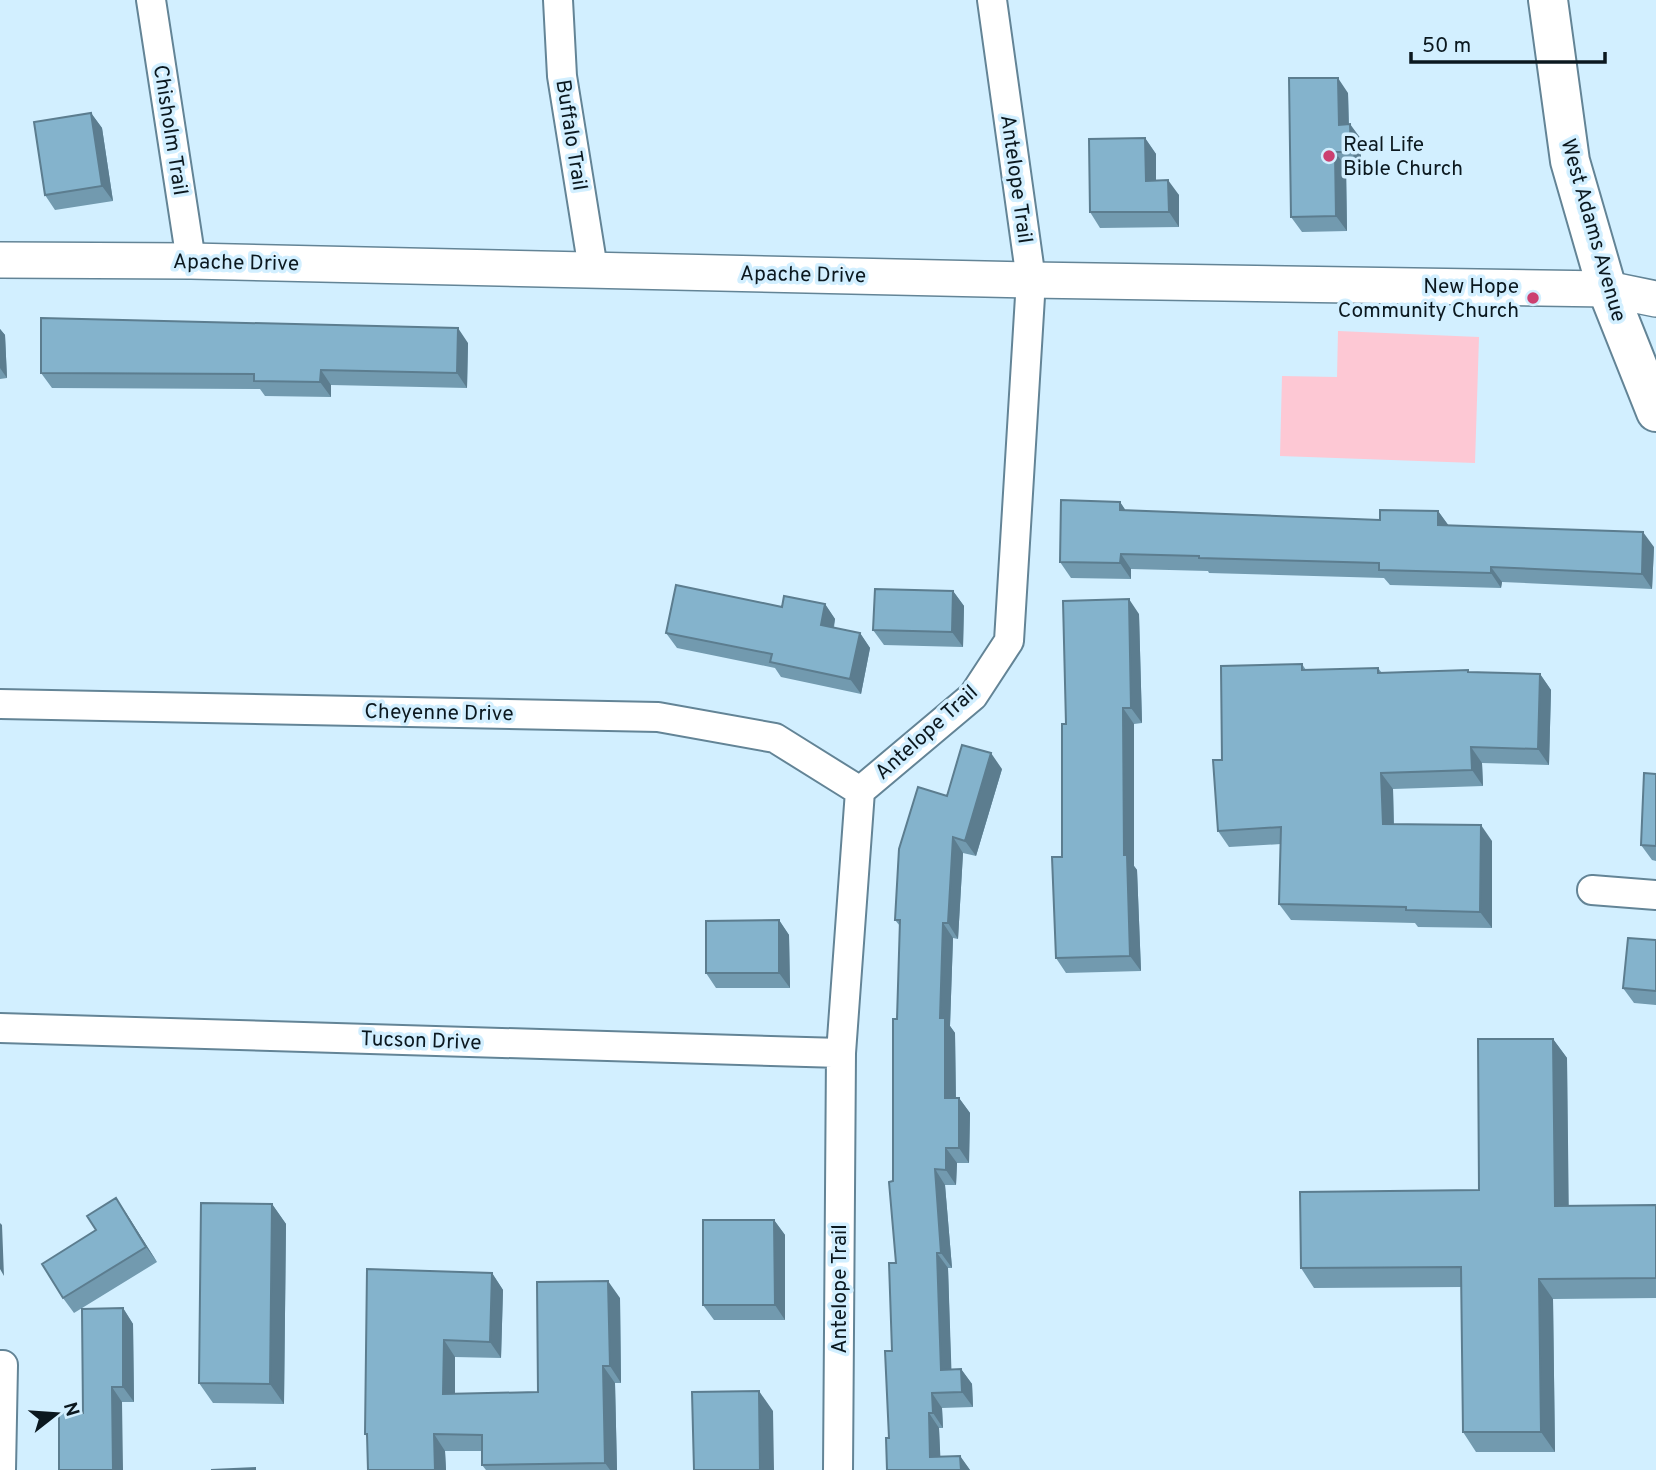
<svg xmlns="http://www.w3.org/2000/svg" width="1656" height="1470" viewBox="0 0 1656 1470" font-family="Overpass,sans-serif">
<style>
.green{fill:#fdc8d4}
.lines{fill:none;stroke-linecap:round;stroke-linejoin:round}
.minor-casing{stroke:#638496;stroke-width:32}
.tertiary-casing{stroke:#638496;stroke-width:38}
.secondary-casing{stroke:#638496;stroke-width:42}
.minor{stroke:#fff;stroke-width:28}
.tertiary{stroke:#fff;stroke-width:35}
.secondary{stroke:#fff;stroke-width:38}
.wall{fill:#729aaf}
.shaded-wall{fill:#5c7d8f}
.building{fill:#84b3cc;stroke:#5c7d8f;stroke-width:2}
.poi-dot{fill:#cc4070;stroke:#d2efff;stroke-width:2.5}
.labels{text-anchor:middle;stroke-width:7;stroke-linejoin:round;paint-order:stroke}
.street-label{font-size:21px;fill:#0b181f;stroke:#d2efff}
.poi-label{font-size:21px;fill:#0b181f;stroke:#d2efff;text-anchor:start}
</style>
<rect width="100%" height="100%" fill="#d2efff"/>
<path class="green" d="M 1338,331 L 1479,337 L 1475,463 L 1280,456 L 1282,376 L 1337,377 Z"/>
<g class="lines">
<g class="minor-casing">
<path id="minor" d="M 151,0 L 191,261
M 558,0 L 562,76 L 593,269
M 0,704 L 658,717 L 775,738 L 860,791
M 1592,890 L 1656,895
M 0,1028 L 841,1053
M 0,1365 L 3,1365 L 1,1470
M 838,1470 L 841,1053 L 860,791 L 973,696 L 1009,641 L 1031,280 L 992,0"/>
</g>
<g class="tertiary-casing">
<path id="tertiary" d="M 0,260 L 191,261 L 1031,280 L 1607,289 L 1656,299"/>
</g>
<g class="secondary-casing">
<path id="secondary" d="M 1548,0 L 1570,161 L 1607,289 L 1656,412"/>
</g>
<use href="#minor" class="minor"/>
<use href="#tertiary" class="tertiary"/>
<use href="#secondary" class="secondary"/>
</g>
<path class="wall" d="M 1348,93 L 1349,124 L 1361,139 L 1361,167 L 1346,167 L 1347,231 L 1302,232 L 1291,217 Z
M 91,113 L 102,128 L 113,201 L 55,210 L 45,195 Z
M 1145,138 L 1156,154 L 1156,180 L 1179,195 L 1179,227 L 1100,228 L 1090,212 Z
M 0,329 L 5,335 L 7,378 L 0,379 Z
M 468,343 L 467,388 L 331,385 L 331,397 L 265,396 L 260,389 L 52,388 L 41,373 Z
M 1120,502 L 1126,511 L 1380,520 L 1438,511 L 1448,525 L 1654,547 L 1652,589 L 1502,582 L 1501,588 L 1390,585 L 1384,578 L 1209,573 L 1208,571 L 1131,569 L 1131,579 L 1071,578 L 1060,562 Z
M 953,591 L 964,606 L 963,647 L 884,645 L 873,630 Z
M 825,604 L 835,619 L 834,628 L 860,633 L 870,648 L 861,694 L 781,677 L 775,668 L 677,648 L 666,633 L 782,607 Z
M 1139,614 L 1142,723 L 1134,724 L 1134,866 L 1137,870 L 1141,971 L 1066,973 L 1056,958 L 1062,857 L 1066,724 Z
M 1302,664 L 1306,670 L 1378,668 L 1382,673 L 1469,672 L 1540,674 L 1551,690 L 1549,765 L 1482,763 L 1483,786 L 1393,789 L 1394,824 L 1492,841 L 1492,928 L 1418,927 L 1415,923 L 1291,920 L 1279,904 L 1281,844 L 1229,847 L 1218,831 L 1222,760 Z
M 1002,769 L 976,856 L 963,853 L 958,939 L 953,938 L 950,1026 L 955,1033 L 956,1098 L 959,1098 L 970,1113 L 969,1163 L 957,1163 L 956,1185 L 945,1185 L 952,1268 L 948,1268 L 951,1370 L 961,1369 L 972,1384 L 973,1407 L 942,1408 L 943,1428 L 939,1428 L 940,1456 L 960,1456 L 970,1470 L 887,1470 L 896,1263 L 893,1181 L 900,926 L 895,920 L 947,796 Z
M 1656,774 L 1656,861 L 1652,860 L 1641,845 Z
M 779,920 L 789,935 L 790,988 L 716,988 L 706,973 Z
M 1656,940 L 1656,1005 L 1634,1003 L 1623,988 Z
M 1553,1039 L 1567,1058 L 1568,1205 L 1656,1205 L 1656,1298 L 1553,1299 L 1555,1452 L 1476,1452 L 1463,1432 L 1461,1287 L 1314,1288 L 1301,1268 L 1479,1190 Z
M 272,1204 L 286,1224 L 284,1404 L 213,1403 L 199,1383 Z
M 126,1213 L 157,1262 L 74,1313 L 63,1298 Z
M 774,1220 L 785,1235 L 785,1320 L 714,1320 L 703,1305 Z
M 492,1273 L 503,1290 L 501,1358 L 455,1357 L 455,1394 L 538,1392 L 620,1298 L 621,1383 L 615,1383 L 617,1470 L 486,1470 L 482,1465 L 482,1451 L 445,1451 L 446,1470 L 368,1470 L 367,1437 L 365,1434 Z
M 123,1308 L 133,1324 L 134,1402 L 122,1402 L 83,1413 Z"/>
<path class="shaded-wall" d="M 1338,78 L 1348,93 L 1349,140 L 1339,125 Z
M 91,113 L 102,128 L 113,201 L 102,186 Z
M 1350,124 L 1361,139 L 1361,167 L 1351,152 Z
M 1145,138 L 1156,154 L 1156,196 L 1146,181 Z
M 1335,152 L 1346,167 L 1347,231 L 1336,216 Z
M 1168,180 L 1179,195 L 1179,227 L 1169,212 Z
M 458,328 L 468,343 L 467,388 L 457,373 Z
M 0,329 L 5,335 L 7,378 L 0,368 Z
M 321,370 L 331,385 L 331,397 L 320,382 Z
M 1120,502 L 1130,517 L 1120,510 Z
M 1438,511 L 1449,526 L 1438,525 Z
M 1643,532 L 1654,547 L 1652,589 L 1642,574 Z
M 1121,554 L 1131,569 L 1131,579 L 1120,563 Z
M 1491,567 L 1502,582 L 1501,588 L 1491,573 Z
M 953,591 L 964,606 L 963,647 L 952,632 Z
M 1129,599 L 1139,614 L 1142,723 L 1131,708 Z
M 825,604 L 835,619 L 831,640 L 821,625 Z
M 860,633 L 870,648 L 861,694 L 850,679 Z
M 1540,674 L 1551,690 L 1549,765 L 1538,749 Z
M 1123,708 L 1134,724 L 1134,866 L 1137,870 L 1141,971 L 1130,956 L 1124,855 Z
M 1471,747 L 1482,763 L 1483,786 L 1472,770 Z
M 991,753 L 1002,769 L 976,856 L 965,841 Z
M 1381,773 L 1393,789 L 1394,840 L 1383,824 Z
M 1481,825 L 1492,841 L 1492,928 L 1480,912 Z
M 953,837 L 963,853 L 958,939 L 948,923 Z
M 779,920 L 789,935 L 790,988 L 779,973 Z
M 943,923 L 953,938 L 950,1026 L 955,1033 L 956,1113 L 945,1098 L 940,1018 Z
M 1553,1039 L 1567,1058 L 1569,1225 L 1555,1206 Z
M 959,1098 L 970,1113 L 969,1163 L 959,1148 Z
M 946,1148 L 957,1163 L 956,1185 L 946,1170 Z
M 935,1169 L 945,1185 L 952,1268 L 941,1253 Z
M 116,1198 L 126,1213 L 157,1262 L 146,1247 Z
M 272,1204 L 286,1224 L 284,1404 L 270,1384 Z
M 774,1220 L 785,1235 L 785,1320 L 775,1305 Z
M 0,1223 L 2,1225 L 4,1276 L 0,1269 Z
M 937,1253 L 948,1268 L 952,1386 L 941,1370 Z
M 492,1273 L 503,1290 L 501,1358 L 490,1342 Z
M 1539,1279 L 1553,1299 L 1555,1452 L 1541,1432 Z
M 608,1281 L 620,1298 L 621,1383 L 610,1366 Z
M 123,1308 L 133,1324 L 134,1402 L 123,1387 Z
M 444,1340 L 455,1357 L 455,1410 L 443,1394 Z
M 603,1366 L 615,1383 L 617,1470 L 610,1470 L 605,1463 Z
M 961,1369 L 972,1384 L 973,1407 L 962,1392 Z
M 112,1387 L 122,1402 L 123,1470 L 113,1470 Z
M 759,1391 L 773,1411 L 774,1470 L 760,1470 Z
M 932,1393 L 942,1408 L 943,1428 L 933,1413 Z
M 929,1413 L 939,1428 L 941,1470 L 930,1457 Z
M 434,1434 L 445,1451 L 446,1470 L 435,1470 Z
M 960,1456 L 970,1470 L 961,1470 Z"/>
<path class="building" d="M 1289,78 L 1338,78 L 1339,125 L 1350,124 L 1351,152 L 1335,152 L 1336,216 L 1291,217 Z
M 91,113 L 102,186 L 45,195 L 34,122 Z
M 1145,138 L 1146,181 L 1168,180 L 1169,212 L 1090,212 L 1089,139 Z
M 41,318 L 458,328 L 457,373 L 321,370 L 320,382 L 254,381 L 254,374 L 41,373 Z
M 1061,500 L 1120,502 L 1120,510 L 1380,520 L 1380,510 L 1438,511 L 1438,525 L 1643,532 L 1642,574 L 1491,567 L 1491,573 L 1379,570 L 1379,563 L 1199,558 L 1199,556 L 1121,554 L 1120,563 L 1060,562 Z
M 676,585 L 782,607 L 784,596 L 825,604 L 821,625 L 860,633 L 850,679 L 770,662 L 772,654 L 666,633 Z
M 875,589 L 953,591 L 952,632 L 873,630 Z
M 1129,599 L 1131,708 L 1123,708 L 1124,855 L 1127,855 L 1130,956 L 1056,958 L 1052,857 L 1062,857 L 1062,724 L 1066,724 L 1063,601 Z
M 1302,664 L 1302,670 L 1378,668 L 1378,673 L 1468,670 L 1468,672 L 1540,674 L 1538,749 L 1471,747 L 1472,770 L 1381,773 L 1383,824 L 1481,825 L 1480,912 L 1406,910 L 1406,907 L 1279,904 L 1281,827 L 1218,831 L 1213,760 L 1222,760 L 1221,666 Z
M 962,745 L 991,753 L 965,841 L 953,837 L 948,923 L 943,923 L 940,1018 L 945,1018 L 945,1098 L 959,1098 L 959,1148 L 946,1148 L 946,1170 L 935,1169 L 941,1253 L 937,1253 L 941,1370 L 961,1369 L 962,1392 L 932,1393 L 933,1413 L 929,1413 L 930,1457 L 960,1456 L 961,1470 L 887,1470 L 886,1438 L 889,1438 L 885,1351 L 892,1351 L 889,1263 L 896,1263 L 889,1182 L 893,1181 L 893,1019 L 897,1019 L 900,920 L 895,920 L 899,849 L 918,787 L 947,796 Z
M 1644,773 L 1656,774 L 1656,846 L 1641,845 Z
M 779,920 L 779,973 L 706,973 L 706,921 Z
M 1628,938 L 1656,940 L 1656,991 L 1623,988 Z
M 1478,1039 L 1553,1039 L 1555,1206 L 1656,1205 L 1656,1278 L 1539,1279 L 1541,1432 L 1463,1432 L 1461,1267 L 1301,1268 L 1300,1192 L 1479,1190 Z
M 116,1198 L 146,1247 L 63,1298 L 42,1264 L 96,1230 L 87,1216 Z
M 201,1203 L 272,1204 L 270,1384 L 199,1383 Z
M 703,1220 L 774,1220 L 775,1305 L 703,1305 Z
M 367,1269 L 492,1273 L 490,1342 L 444,1340 L 443,1394 L 538,1392 L 537,1282 L 608,1281 L 610,1366 L 603,1366 L 605,1463 L 482,1465 L 482,1435 L 434,1434 L 435,1470 L 368,1470 L 367,1434 L 365,1434 Z
M 123,1308 L 123,1387 L 112,1387 L 113,1470 L 59,1470 L 59,1413 L 83,1413 L 82,1309 Z
M 759,1391 L 760,1470 L 694,1470 L 692,1392 Z
M 255,1468 L 255,1470 L 211,1470 Z"/>
<g class="poi-dot">
<circle cx="1329" cy="156" r="7"/>
<circle cx="1533" cy="298" r="7"/>
</g>
<g class="labels">
<g class="street-label">
<text transform="translate(171 130) rotate(81)" y="7">Chisholm Trail</text>
<text transform="translate(572 135) rotate(81)" y="7">Buffalo Trail</text>
<text transform="translate(1017 179) rotate(82)" y="7">Antelope Trail</text>
<text transform="translate(1594 230) rotate(74)" y="7">West Adams Avenue</text>
<text transform="translate(236 262) rotate(1)" y="7">Apache Drive</text>
<text transform="translate(803 274) rotate(1)" y="7">Apache Drive</text>
<text transform="translate(439 712) rotate(1)" y="7">Cheyenne Drive</text>
<text transform="translate(926 732) rotate(-42)" y="7">Antelope Trail</text>
<text transform="translate(421 1040) rotate(2)" y="7">Tucson Drive</text>
<text transform="translate(839 1289) rotate(-90)" y="7">Antelope Trail</text>
</g>
<g class="poi-label">
<text x="1343" y="151">Real Life<tspan x="1343" dy="24">Bible Church</tspan></text>
<text x="1519" y="293" text-anchor="end">New Hope<tspan x="1519" dy="24">Community Church</tspan></text>
</g>
</g>
<g transform="translate(56 1414) rotate(73)" stroke="#d2efff" stroke-width="5" paint-order="stroke">
<path d="M0-5L12 26L0 18L-12 26Z" fill="#0b181f"/>
<text y="-10" font-size="19" font-weight="bold" text-anchor="middle" fill="#0b181f">N</text>
</g>
<path d="M1411 52v10h194v-10" fill="none" stroke="#0b181f" stroke-width="3.5"/>
<text x="1422" y="52" font-size="21" fill="#0b181f" stroke="#d2efff" stroke-width="5" paint-order="stroke">50 m</text>
</svg>
